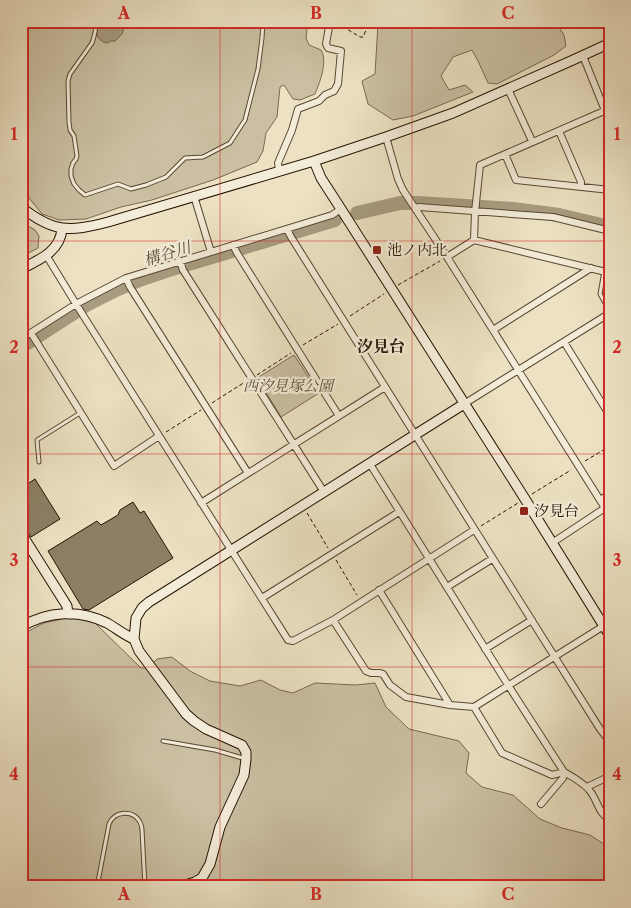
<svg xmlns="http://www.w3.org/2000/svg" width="631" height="908" viewBox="0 0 631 908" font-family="'Libre Caslon Text','Noto Serif JP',serif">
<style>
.green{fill:#cabfa2;stroke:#786951}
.water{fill:#a89c81;stroke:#74654d}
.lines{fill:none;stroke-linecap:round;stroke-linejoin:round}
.river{stroke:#a89c81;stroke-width:14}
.building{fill:#8c7f65;stroke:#251300}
.lane-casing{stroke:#574731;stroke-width:5}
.street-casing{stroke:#574731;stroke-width:8}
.secondary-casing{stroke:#251300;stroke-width:11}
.path{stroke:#251300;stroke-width:1;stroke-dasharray:4 2.5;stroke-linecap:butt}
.lane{stroke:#f3ecd8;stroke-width:3}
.street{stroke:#f3ecd8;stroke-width:6}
.secondary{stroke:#f3ecd8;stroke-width:9}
.grid{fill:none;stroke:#d62828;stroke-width:1;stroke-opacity:0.55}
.poi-dot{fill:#8f2418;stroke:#f3ecd8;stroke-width:2}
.labels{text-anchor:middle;stroke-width:4.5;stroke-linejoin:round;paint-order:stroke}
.poi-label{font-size:15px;fill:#251300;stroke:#f3ecd8;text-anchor:start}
.park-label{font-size:15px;font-style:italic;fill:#5f4f39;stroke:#f3ecd8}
.water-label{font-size:16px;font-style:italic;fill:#60513a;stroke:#f3ecd8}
.neighbourhood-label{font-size:16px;font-weight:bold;fill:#251300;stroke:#f3ecd8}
.neatline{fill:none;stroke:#d62828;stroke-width:2}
.grid-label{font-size:16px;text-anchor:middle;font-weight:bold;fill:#d62828}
</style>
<rect width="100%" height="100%" fill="#ece2c3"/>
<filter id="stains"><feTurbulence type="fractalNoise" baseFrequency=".004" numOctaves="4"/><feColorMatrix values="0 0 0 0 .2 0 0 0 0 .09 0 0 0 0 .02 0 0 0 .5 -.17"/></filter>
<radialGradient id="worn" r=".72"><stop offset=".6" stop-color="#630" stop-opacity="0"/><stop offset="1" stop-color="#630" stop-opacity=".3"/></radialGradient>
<path class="green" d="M 21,21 L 308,21 L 306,38 L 309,45 L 321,50 C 328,61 320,82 315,94 L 300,100 L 293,99 L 284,85 L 280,87 L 277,117 L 266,133 L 263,151 L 257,162 L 213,180 L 152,200 L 121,207 L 86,219 L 59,220 L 42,214 L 29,198 L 28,192 L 25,188 L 21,162 Z
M 382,21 L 558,21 L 558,26 L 564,35 L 566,46 L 554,55 L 497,84 L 488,83 L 478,61 L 472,50 L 453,57 L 441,76 L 449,90 L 465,85 L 473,92 L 413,116 L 393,120 L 368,104 L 362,81 L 375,74 L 378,24 Z
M 21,222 L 35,230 L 39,236 L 38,248 L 21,257 Z
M 294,355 L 319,393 L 281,417 L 257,378 Z
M 70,617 L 92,620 L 141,668 L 148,668 L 157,659 L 172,657 L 190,671 L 210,681 L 240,686 L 261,680 L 280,690 L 293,693 L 315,683 L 356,685 L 375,683 L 386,707 L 409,729 L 459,741 L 469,753 L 466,773 L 482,787 L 513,795 L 540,819 L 562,828 L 590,835 L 610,848 L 610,887 L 21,887 L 21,635 L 44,623 Z"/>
<path class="water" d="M 101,21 L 126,21 L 122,34 L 115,41 L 110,41 L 108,43 C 96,42 94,30 101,21 Z"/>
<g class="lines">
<path class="river" d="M 357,213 L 400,203 L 418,203 L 513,209 L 559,215 L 610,227
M 21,347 L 86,305 L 118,289 L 137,281 L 172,269 L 335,220"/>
</g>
<path class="building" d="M 35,479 L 60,519 L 31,537 L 21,522 L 21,488 Z
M 133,502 L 140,513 L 144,511 L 173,558 L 89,610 L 83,609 L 48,551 L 97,521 L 101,525 L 118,515 L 120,510 Z"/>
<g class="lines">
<g class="lane-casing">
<path id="lane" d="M 98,21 C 95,28 95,36 92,43 L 70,74 L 68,81 L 69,122 L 70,130 L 74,136 L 77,156 L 76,159 L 73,163 L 71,169 L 71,176 L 74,184 L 79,190 L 85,195 L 118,184 L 131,189 L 146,185 L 166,177 L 185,158 L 203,157 L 230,143 L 245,120 L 258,69 L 262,38 L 263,21
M 604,271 L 600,294 L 610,312
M 39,462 L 37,440 L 80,413
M 163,741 L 215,750 L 246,759
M 97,887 L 109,824 C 114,811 133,809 140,822 C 141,824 142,827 142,830 L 145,887"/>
</g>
<g class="street-casing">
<path id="street" d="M 583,56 L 610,123
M 508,89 L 532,141
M 559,131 L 581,182 L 581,187
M 386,137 L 398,179 L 403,190 L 447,257 L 610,516
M 505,154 L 516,180 L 610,190
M 279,171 L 278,163 L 292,130 L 298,109 L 319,101 L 325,95 L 334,91 L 338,84 L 341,51 L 328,48 L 326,44 L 330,21
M 194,196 L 211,252
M 415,208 L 419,207 L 553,217 L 610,231
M 287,229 L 291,237 L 600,729 L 610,742
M 474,240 L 475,212 L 480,165 L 604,111
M 233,245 L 237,253 L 339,416
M 46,255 L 81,312 L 288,640 L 293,641 L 333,620 L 474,530
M 447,257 L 474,240 L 610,273
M 180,261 L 183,270 L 324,492
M 126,278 L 130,287 L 248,473
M 493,330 L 591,268
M 31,333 L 114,466 L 159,436
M 21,339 L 76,304 L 126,278 L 332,215 L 341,209
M 564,342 L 610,416
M 464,404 L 610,313
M 370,464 L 508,685 L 564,772 L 563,778 L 541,804
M 600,500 L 610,494
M 201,503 L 385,387
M 552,543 L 605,508
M 447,587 L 492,559
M 379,590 L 450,705
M 262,598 L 399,512
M 333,620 L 366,671 L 371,673 L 379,673 L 383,674 L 390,685 L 406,697 L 450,705 L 474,707 L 610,622
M 485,649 L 532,620
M 474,707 L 502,753 L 552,775 L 564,772 C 573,777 584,783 590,791 C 598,801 598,813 610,820
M 587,787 L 610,776"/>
</g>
<g class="secondary-casing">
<path id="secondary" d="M 314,161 L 321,178 L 341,209 L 525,499 L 610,636
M 21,207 C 54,233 69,232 108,222 L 314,161 L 386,137 L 453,113 L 573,60 L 610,43
M 21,269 C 39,260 61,251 62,228
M 21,533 L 67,606 L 68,614
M 21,627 C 47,611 80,609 107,623 C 116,628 124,635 134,639
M 179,887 L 195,882 L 202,878 L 210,864 L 220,827 L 244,775 L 246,759 L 246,752 L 242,745 L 206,729 L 194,721 L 186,714 L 139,651 L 134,639 L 136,618 L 142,608 L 149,602 L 464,404"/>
</g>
<path class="path" d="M 337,23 L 360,37 L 363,37 L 370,21
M 398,285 L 440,261
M 350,316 L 384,294
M 303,345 L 338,324
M 257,375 L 291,353
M 212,403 L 245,382
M 166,432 L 201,410
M 585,461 L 610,446
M 532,494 L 571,470
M 307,513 L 328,548
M 481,526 L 518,503
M 336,560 L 357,595"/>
<use href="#lane" class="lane"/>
<use href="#street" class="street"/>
<use href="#secondary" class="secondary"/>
</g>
<path class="grid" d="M 220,21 L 220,887M 412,21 L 412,887M 21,241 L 610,241M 21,454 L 610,454M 21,667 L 610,667"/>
<g class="poi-dot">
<rect x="372" y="245" width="10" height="10" rx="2.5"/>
<rect x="519" y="506" width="10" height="10" rx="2.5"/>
</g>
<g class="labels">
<g class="poi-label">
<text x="387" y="255">池ノ内北</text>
<text x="534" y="516">汐見台</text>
</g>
<g class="park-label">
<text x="288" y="391">西汐見塚公園</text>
</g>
<g class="water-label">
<text transform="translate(167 253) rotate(-17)" y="6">構谷川</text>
</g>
<g class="neighbourhood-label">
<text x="381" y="352">汐見台</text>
</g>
</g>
<rect width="631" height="908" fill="none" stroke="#ece2c3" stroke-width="55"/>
<rect x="28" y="28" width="576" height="852" class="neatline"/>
<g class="grid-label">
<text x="124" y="19">A</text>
<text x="316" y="19">B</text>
<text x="508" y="19">C</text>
<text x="14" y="140">1</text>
<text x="617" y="140">1</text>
<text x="14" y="353">2</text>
<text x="617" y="353">2</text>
<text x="14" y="566">3</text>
<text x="617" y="566">3</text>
<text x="14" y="780">4</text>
<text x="617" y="780">4</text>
<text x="124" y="900">A</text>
<text x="316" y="900">B</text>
<text x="508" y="900">C</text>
</g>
<rect width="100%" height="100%" filter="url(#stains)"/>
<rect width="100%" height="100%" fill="url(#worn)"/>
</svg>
